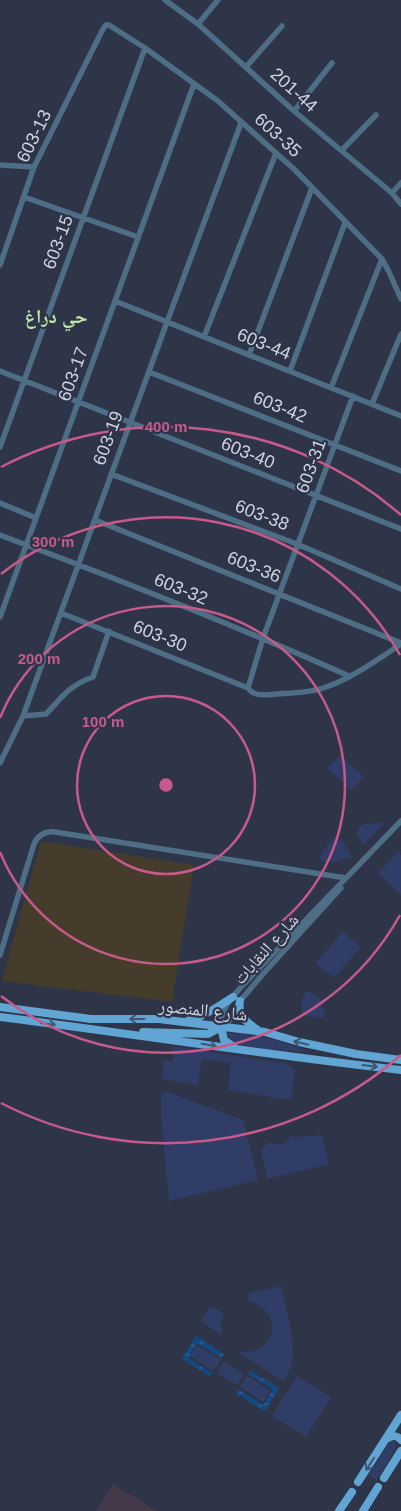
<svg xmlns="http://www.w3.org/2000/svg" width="401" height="1511" viewBox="0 0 401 1511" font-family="Arial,'Noto Naskh Arabic',sans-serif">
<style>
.industrial{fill:#443948}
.medical{fill:#453c2b}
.grass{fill:#303e67}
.water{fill:url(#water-waves)}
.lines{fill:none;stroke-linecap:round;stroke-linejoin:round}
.minor{stroke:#4e6e85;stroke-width:5.5}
.major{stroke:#61a5d4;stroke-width:8}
.oneway{stroke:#3d5773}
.ring{fill:none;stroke:#c75a8a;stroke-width:2.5}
.labels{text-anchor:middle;stroke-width:4.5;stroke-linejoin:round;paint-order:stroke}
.street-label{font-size:18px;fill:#cfd4e1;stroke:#2e3549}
.neighbourhood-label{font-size:19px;font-weight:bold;fill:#bee6a2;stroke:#2e3549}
.centre{fill:#c75a8a;stroke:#2e3549;stroke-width:2.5}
.ring-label{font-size:15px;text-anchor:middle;font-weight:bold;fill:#c75a8a;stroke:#2e3549;stroke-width:4.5;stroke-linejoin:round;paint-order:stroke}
</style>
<defs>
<pattern id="water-waves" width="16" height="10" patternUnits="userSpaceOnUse" patternTransform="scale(1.25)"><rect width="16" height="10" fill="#124a86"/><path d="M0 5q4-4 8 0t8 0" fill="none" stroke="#336397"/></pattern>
</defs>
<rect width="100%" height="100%" fill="#2e3549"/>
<path class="industrial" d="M 113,1484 L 157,1511 L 96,1511 Z"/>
<path class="medical" d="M 41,841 L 194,865 L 172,1002 L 2,981 Z"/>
<path class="grass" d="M 340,755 L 364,777 L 351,790 L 327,768 Z
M 377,823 L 384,823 L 363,845 L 357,834 L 359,827 L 365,824 Z
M 338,838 L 342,840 L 352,857 L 333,862 L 319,860 C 322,852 327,845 333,839 Z
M 398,852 L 401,855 L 401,895 L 378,873 Z
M 343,931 L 361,947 L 334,978 L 316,963 Z
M 306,992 L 311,992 L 325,1002 L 321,1007 L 326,1011 L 324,1018 L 303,1016 L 301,1001 Z
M 227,1033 C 254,1034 282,1041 307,1051 C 295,1053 245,1048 235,1042 C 231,1040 228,1037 226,1034 Z
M 170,1046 L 288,1064 L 295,1072 L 291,1100 L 228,1090 L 231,1063 L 202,1059 L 198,1085 L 162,1079 L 163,1061 L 173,1062 L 174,1050 L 170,1049 Z
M 165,1091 L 243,1120 L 258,1180 L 169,1201 L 161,1114 L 161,1095 Z
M 291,1135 L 296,1137 L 322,1135 L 329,1164 L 267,1179 L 261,1149 L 270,1142 C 278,1147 287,1145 291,1135 Z
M 282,1286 C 284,1311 297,1337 292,1363 C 291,1369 286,1376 283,1381 L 241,1354 L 240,1352 C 278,1355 284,1310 248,1301 L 249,1293 Z
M 211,1307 L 219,1310 L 224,1314 L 221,1322 L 222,1333 L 220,1334 L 201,1321 L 207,1311 Z
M 197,1345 L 221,1360 L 213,1371 L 190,1356 Z
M 224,1362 L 244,1374 L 237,1385 L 217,1373 Z
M 247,1376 L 270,1391 L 263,1402 L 240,1387 Z
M 297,1376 L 331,1397 L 306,1437 L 272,1416 Z
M 392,1441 L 396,1444 L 396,1447 L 377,1480 L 369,1475 L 389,1442 Z"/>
<path class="water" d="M 196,1336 L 224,1354 L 222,1358 L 197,1343 L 188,1358 L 212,1373 L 210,1376 L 182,1359 Z
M 251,1371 L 279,1388 L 265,1411 L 236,1393 L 238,1389 L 263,1405 L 273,1389 L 248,1374 Z"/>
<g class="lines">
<path class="minor" d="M 165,0 L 198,24 L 294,111 L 392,193 L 401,204
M 198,24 L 218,0
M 246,67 L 282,26
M 294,111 L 332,63
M 342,150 L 376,115
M 0,165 L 34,167
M 392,193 L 401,183
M 24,197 L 138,237
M 0,265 L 34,167 L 103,29 L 106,25 L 109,25 L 145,48 L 218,101 L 295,170 L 382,259 L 389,272 L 401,299
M 115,301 L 401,416
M 204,337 L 276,153
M 249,355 L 312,188
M 0,371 L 401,529
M 290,371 L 345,223
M 149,372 L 401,471
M 331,388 L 382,259
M 372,404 L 401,334
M 0,447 L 145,48
M 111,474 L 297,544 L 401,589
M 0,503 L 36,518
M 95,520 L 401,643
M 0,535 C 118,579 234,625 349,676
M 61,613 L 248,688 C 254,697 266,695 276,694 C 291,693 309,693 323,688 C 351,679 377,660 401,644
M 0,617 L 194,84
M 248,688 L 263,638 L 353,396
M 23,716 L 46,714 C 63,696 70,685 93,677 L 109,631
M 0,763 L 23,716 L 167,322 L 241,123
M 0,955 L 34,844 C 38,835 45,831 55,832 L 346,878
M 221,1027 C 219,1010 233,996 244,984 L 401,821
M 221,1027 L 231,1019 L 240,1001 L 263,974 L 341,888"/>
<path class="major" d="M 240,1001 C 237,1015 247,1023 258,1030
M 0,1007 L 91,1019 L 159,1019 L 265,1032 L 299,1042 L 356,1054 L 401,1060
M 0,1017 C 134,1034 267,1055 401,1070
M 189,1020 C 205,1016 219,1006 233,997
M 221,1027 L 224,1040 L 234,1047
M 143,1032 L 208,1034 L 221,1027
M 386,1439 C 391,1436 396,1434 401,1440
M 384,1478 L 401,1451
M 358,1482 L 401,1415
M 339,1511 L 352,1492
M 363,1511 L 378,1487"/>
</g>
<defs><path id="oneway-shaft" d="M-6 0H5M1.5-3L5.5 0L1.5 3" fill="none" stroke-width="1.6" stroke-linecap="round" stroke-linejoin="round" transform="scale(1.25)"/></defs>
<g class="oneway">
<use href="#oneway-shaft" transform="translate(137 1019) rotate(180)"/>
<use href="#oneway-shaft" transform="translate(48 1024) rotate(7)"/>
<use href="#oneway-shaft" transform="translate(301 1043) rotate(-166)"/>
<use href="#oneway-shaft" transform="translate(209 1045) rotate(9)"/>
<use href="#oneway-shaft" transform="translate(370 1066) rotate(7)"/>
<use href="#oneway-shaft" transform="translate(370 1464) rotate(123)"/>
</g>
<g class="ring">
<circle cx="166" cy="785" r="89"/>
<path d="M0 718A179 179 0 1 1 0 852"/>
<path d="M400 915A268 268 0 0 1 1 996M1 574A268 268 0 0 1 400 655"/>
<path d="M401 1055A358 358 0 0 1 1 1103M1 467A358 358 0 0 1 401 515"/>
</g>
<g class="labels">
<g class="street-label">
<text transform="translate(294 90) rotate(42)" y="6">201-44</text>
<text transform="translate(278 135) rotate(42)" y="6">603-35</text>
<text transform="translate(34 136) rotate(-64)" y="6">603-13</text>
<text transform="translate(58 242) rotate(-70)" y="6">603-15</text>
<text transform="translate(264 344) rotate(22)" y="6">603-44</text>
<text transform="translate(73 374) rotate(-70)" y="6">603-17</text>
<text transform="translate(280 407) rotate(22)" y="6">603-42</text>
<text transform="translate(108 438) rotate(-70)" y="6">603-19</text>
<text transform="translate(248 453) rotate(22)" y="6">603-40</text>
<text transform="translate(311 466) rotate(-70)" y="6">603-31</text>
<text transform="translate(262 515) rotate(21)" y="6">603-38</text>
<text transform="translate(254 567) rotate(22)" y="6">603-36</text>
<text transform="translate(181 589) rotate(22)" y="6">603-32</text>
<text transform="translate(160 636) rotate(22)" y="6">603-30</text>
<text transform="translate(266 949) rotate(-48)" y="6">شارع النقابات</text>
<text transform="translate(203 1010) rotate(6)" y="6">شارع المنصور</text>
</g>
<g class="neighbourhood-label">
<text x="56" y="323">حي دراغ</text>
</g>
</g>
<circle cx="166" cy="785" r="8" class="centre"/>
<g class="ring-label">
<text x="166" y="432">400 m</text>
<text x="53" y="547">300 m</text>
<text x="39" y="664">200 m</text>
<text x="103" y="727">100 m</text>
</g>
</svg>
